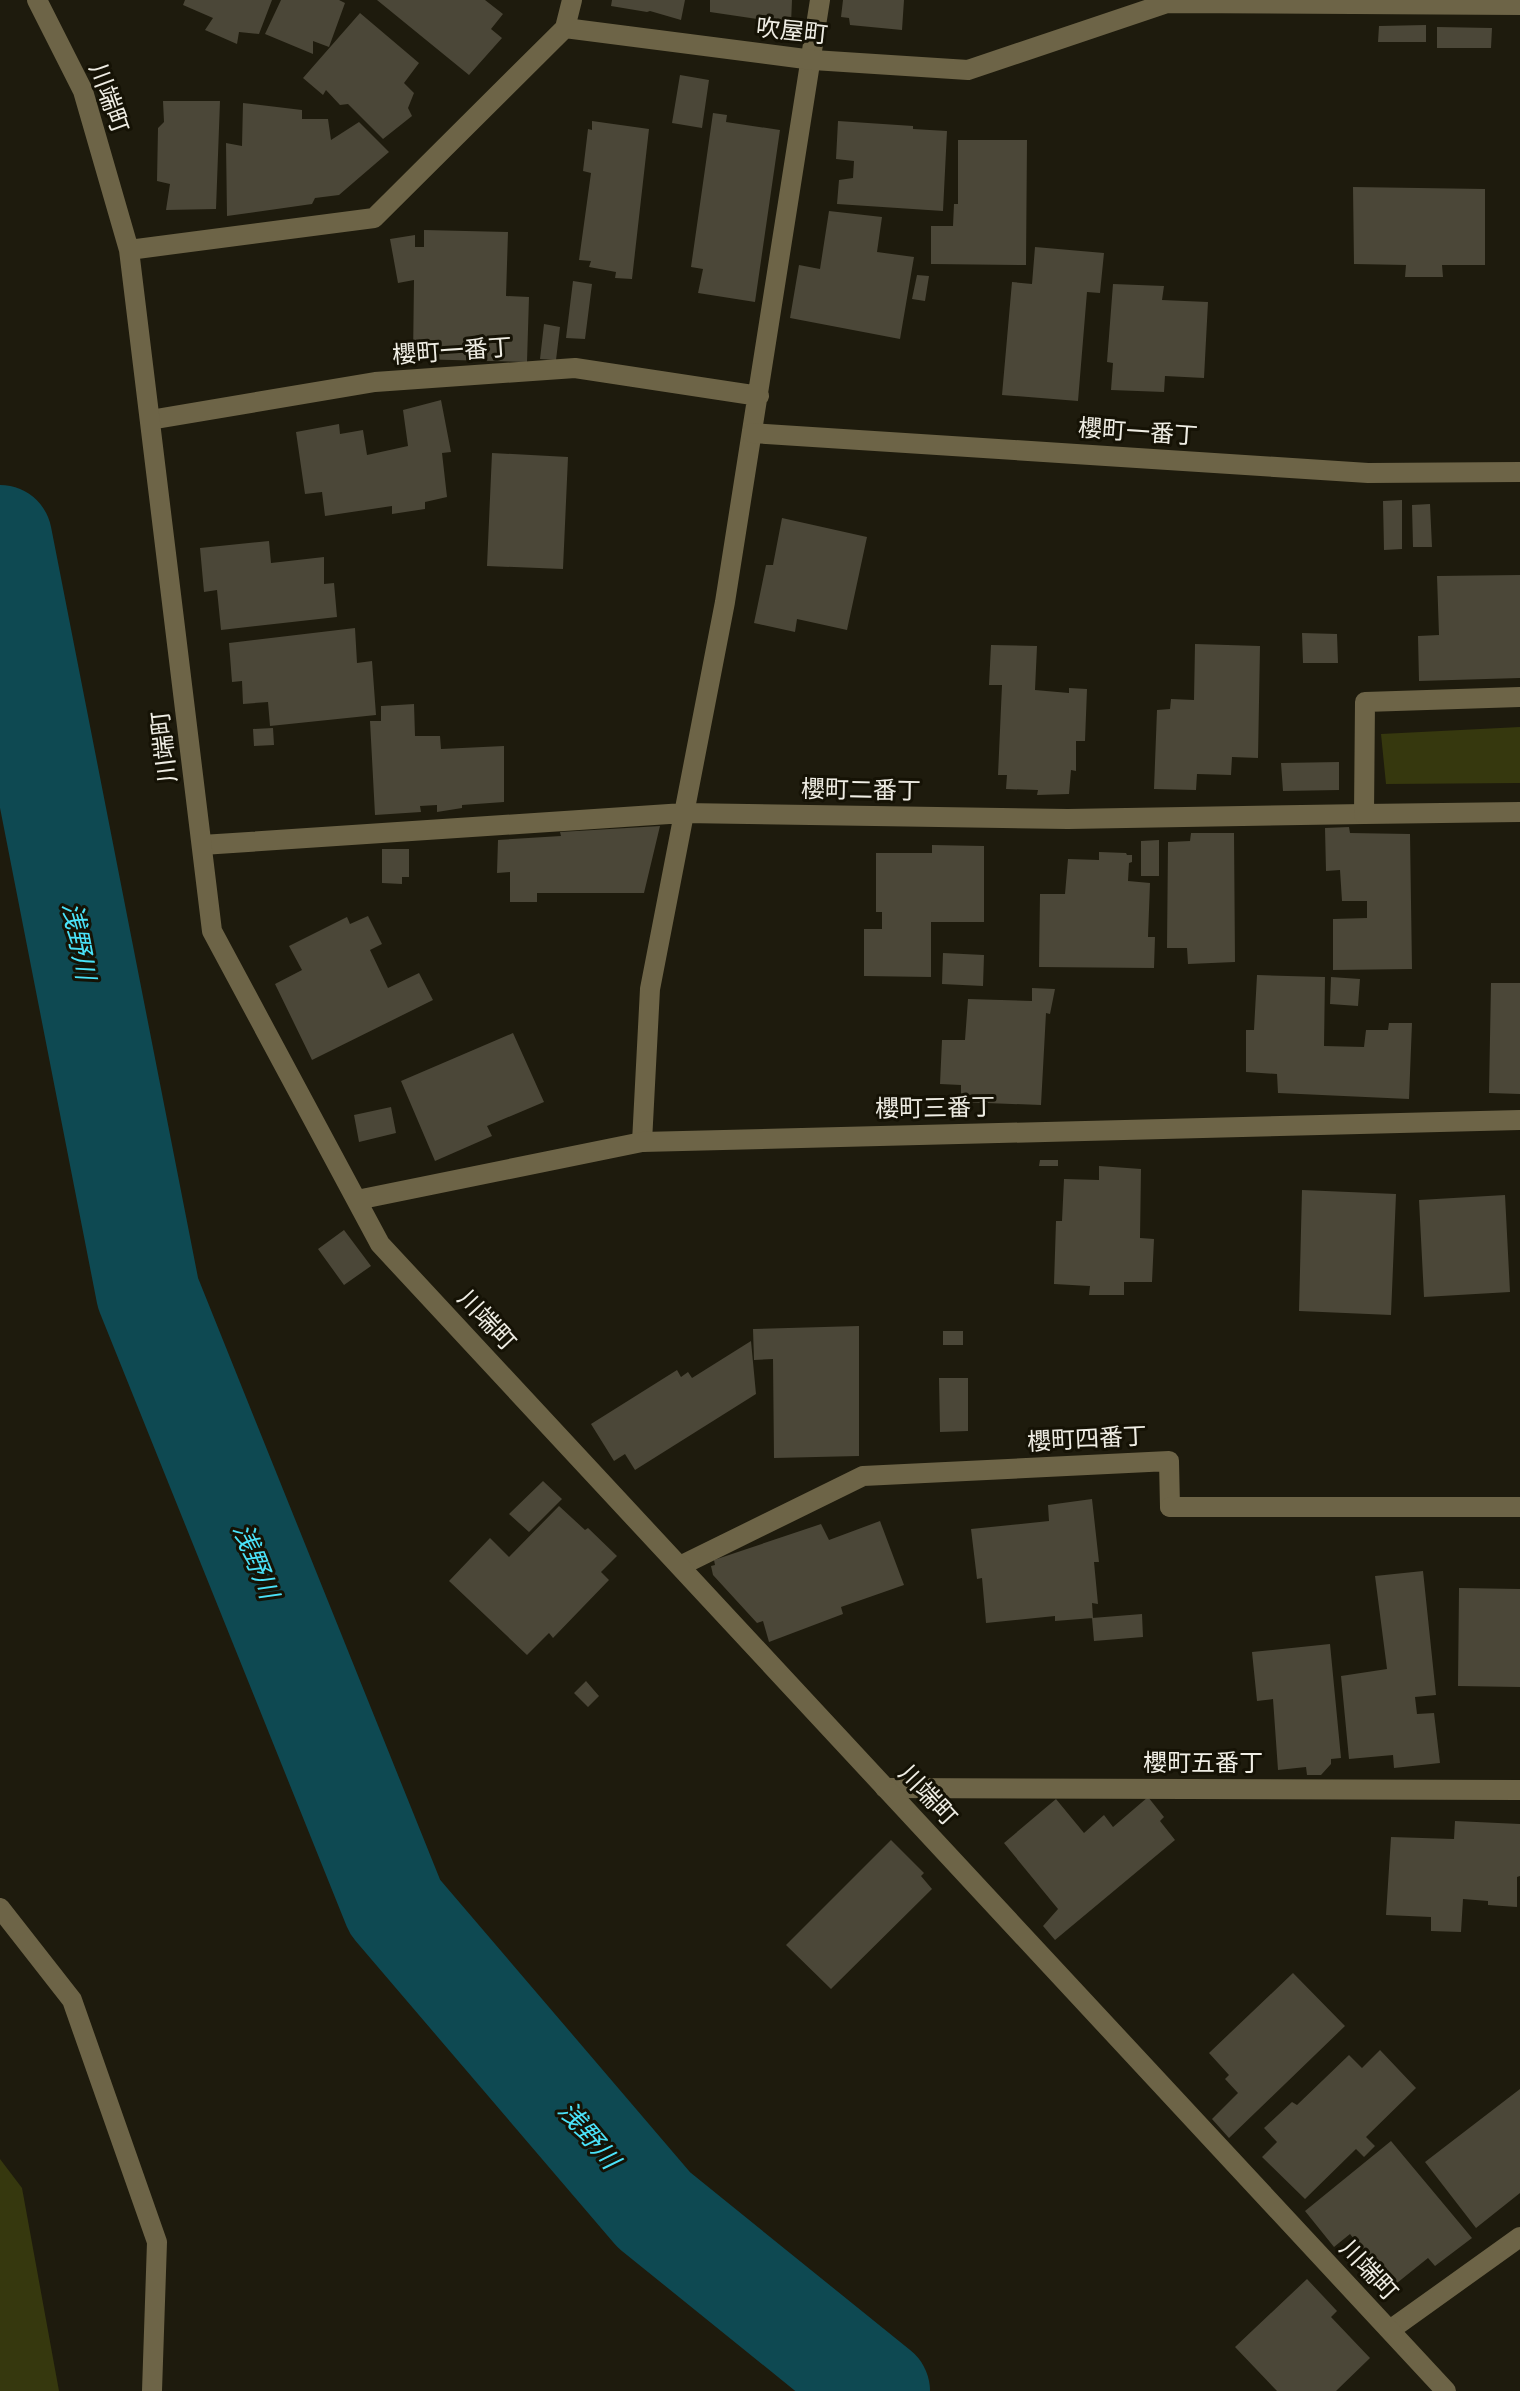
<svg xmlns="http://www.w3.org/2000/svg" width="1520" height="2391" viewBox="0 0 1520 2391" font-family="Lato,'Noto Sans JP',sans-serif">
<style>
.green{fill:#36380e}
.lines{fill:none;stroke-linecap:round;stroke-linejoin:round}
.river{stroke:#0e4952;stroke-width:104}
.building{fill:#4b4738}
.service{stroke:#6d6447;stroke-width:20}
.minor{stroke:#6d6447;stroke-width:20}
.labels{text-anchor:middle;stroke-width:6;stroke-linejoin:round;paint-order:stroke}
.street-label{font-size:24px;fill:#efede4;stroke:#151205}
.water-label{font-size:26px;font-style:italic;fill:#4ae2f9;stroke:#151205}
</style>
<rect width="100%" height="100%" fill="#1e1b0d"/>
<path class="green" d="M 1520,727 L 1520,783 L 1386,784 L 1381,734 Z
M 0,2159 L 22,2188 L 59,2391 L 0,2391 Z"/>
<g class="lines">
<path class="river" d="M 0,537 L 148,1293 L 395,1907 L 654,2210 L 878,2391"/>
</g>
<path class="building" d="M 185,0 L 272,0 L 259,34 L 239,32 L 237,44 L 205,30 L 213,18 L 183,5 Z
M 281,0 L 339,0 L 345,3 L 329,47 L 313,41 L 313,54 L 265,34 Z
M 377,0 L 485,0 L 503,14 L 491,29 L 502,38 L 469,75 Z
M 612,0 L 685,0 L 681,20 L 650,11 L 647,12 L 611,6 Z
M 710,0 L 792,0 L 791,24 L 710,12 Z
M 843,0 L 904,0 L 902,30 L 850,25 L 849,18 L 841,17 Z
M 360,13 L 419,63 L 404,83 L 414,93 L 408,108 L 412,116 L 383,139 L 348,104 L 340,105 L 326,90 L 323,95 L 303,78 Z
M 1426,25 L 1426,42 L 1378,42 L 1379,26 Z
M 1437,27 L 1492,28 L 1491,48 L 1437,48 Z
M 680,75 L 709,80 L 702,128 L 672,123 Z
M 163,101 L 220,101 L 216,209 L 166,210 L 170,184 L 157,181 L 158,128 L 164,122 Z
M 243,103 L 302,110 L 302,119 L 328,119 L 331,140 L 359,122 L 389,152 L 339,195 L 315,198 L 312,204 L 227,216 L 226,143 L 242,146 Z
M 713,113 L 727,115 L 726,122 L 780,130 L 755,302 L 698,293 L 703,269 L 691,267 Z
M 592,121 L 649,129 L 632,279 L 615,278 L 616,272 L 589,267 L 591,261 L 579,260 L 591,173 L 583,171 L 588,129 L 592,130 Z
M 838,121 L 913,126 L 913,129 L 947,131 L 943,211 L 837,204 L 839,180 L 853,178 L 854,161 L 836,159 Z
M 958,140 L 1027,140 L 1026,265 L 931,264 L 931,226 L 953,226 L 954,204 L 958,204 Z
M 1353,187 L 1485,189 L 1485,265 L 1442,265 L 1443,277 L 1405,277 L 1406,265 L 1354,264 Z
M 829,211 L 882,217 L 877,252 L 914,257 L 900,339 L 790,318 L 799,265 L 820,269 Z
M 424,230 L 508,232 L 506,296 L 529,297 L 527,362 L 413,359 L 414,280 L 398,283 L 390,239 L 415,235 L 415,247 L 424,247 Z
M 1035,247 L 1104,253 L 1100,293 L 1087,292 L 1078,401 L 1002,395 L 1012,282 L 1032,284 Z
M 917,275 L 929,276 L 925,301 L 912,299 Z
M 573,281 L 592,284 L 585,339 L 566,338 Z
M 1113,284 L 1164,286 L 1162,300 L 1208,302 L 1204,378 L 1165,376 L 1164,392 L 1111,390 L 1113,363 L 1107,362 Z
M 544,324 L 560,327 L 556,360 L 540,359 Z
M 441,400 L 451,452 L 442,453 L 447,497 L 425,502 L 425,509 L 392,514 L 392,506 L 325,516 L 322,492 L 305,494 L 296,432 L 339,424 L 340,434 L 363,430 L 367,455 L 408,446 L 403,410 Z
M 492,453 L 568,457 L 563,569 L 487,566 Z
M 1402,500 L 1402,549 L 1384,550 L 1383,501 Z
M 1430,504 L 1432,547 L 1413,547 L 1412,505 Z
M 782,518 L 867,537 L 847,630 L 797,619 L 795,632 L 754,623 L 766,565 L 773,565 Z
M 269,541 L 271,563 L 324,557 L 324,584 L 334,583 L 337,617 L 221,630 L 217,590 L 204,592 L 200,548 Z
M 1520,575 L 1520,678 L 1419,681 L 1418,636 L 1439,635 L 1437,576 Z
M 355,628 L 357,663 L 372,661 L 376,715 L 270,726 L 268,702 L 243,704 L 242,681 L 232,682 L 229,643 Z
M 1302,633 L 1337,634 L 1338,663 L 1303,663 Z
M 1195,644 L 1260,646 L 1258,758 L 1232,757 L 1231,775 L 1197,774 L 1196,790 L 1154,789 L 1157,710 L 1170,709 L 1171,699 L 1194,700 Z
M 991,645 L 1037,646 L 1035,690 L 1069,693 L 1069,688 L 1087,689 L 1085,741 L 1076,741 L 1076,771 L 1071,770 L 1069,794 L 1037,795 L 1038,790 L 1006,789 L 1007,775 L 998,775 L 1002,685 L 989,685 Z
M 414,704 L 415,736 L 440,736 L 441,749 L 504,746 L 504,802 L 462,805 L 462,808 L 437,812 L 437,805 L 420,806 L 421,812 L 375,815 L 370,721 L 381,721 L 381,706 Z
M 273,728 L 274,745 L 254,746 L 253,729 Z
M 1339,762 L 1339,790 L 1283,791 L 1281,763 Z
M 660,826 L 644,893 L 537,893 L 537,902 L 510,902 L 510,872 L 497,873 L 498,840 L 561,836 L 560,832 Z
M 1349,827 L 1350,833 L 1410,834 L 1412,969 L 1333,970 L 1333,919 L 1367,918 L 1367,901 L 1342,901 L 1340,870 L 1326,871 L 1325,828 Z
M 1191,833 L 1234,833 L 1235,962 L 1188,964 L 1187,948 L 1167,948 L 1168,842 L 1190,841 Z
M 1159,840 L 1159,876 L 1141,876 L 1141,841 Z
M 932,845 L 984,846 L 984,922 L 931,922 L 931,977 L 864,976 L 864,929 L 882,929 L 882,912 L 876,912 L 876,853 L 932,853 Z
M 382,849 L 409,849 L 409,877 L 402,877 L 402,884 L 382,883 Z
M 1099,852 L 1126,853 L 1127,855 L 1132,855 L 1132,862 L 1129,863 L 1128,881 L 1150,883 L 1148,937 L 1155,937 L 1154,968 L 1039,967 L 1040,894 L 1065,894 L 1068,859 L 1099,860 Z
M 368,916 L 382,944 L 370,950 L 388,988 L 419,973 L 433,1000 L 312,1060 L 275,984 L 302,970 L 289,946 L 347,917 L 350,924 Z
M 943,953 L 984,955 L 983,986 L 942,984 Z
M 1257,975 L 1325,977 L 1324,1046 L 1364,1047 L 1366,1030 L 1388,1030 L 1389,1023 L 1412,1023 L 1409,1099 L 1278,1093 L 1277,1074 L 1246,1072 L 1246,1030 L 1254,1030 Z
M 1331,977 L 1360,979 L 1358,1006 L 1330,1004 Z
M 1491,983 L 1520,983 L 1520,1094 L 1489,1093 Z
M 1032,988 L 1055,989 L 1050,1014 L 1046,1013 L 1041,1105 L 961,1102 L 961,1085 L 940,1084 L 942,1040 L 965,1040 L 968,999 L 1032,1001 Z
M 513,1033 L 544,1102 L 487,1126 L 492,1136 L 435,1161 L 401,1081 Z
M 391,1107 L 396,1133 L 359,1142 L 354,1115 Z
M 1040,1160 L 1058,1160 L 1058,1166 L 1039,1166 Z
M 1099,1166 L 1141,1169 L 1140,1238 L 1154,1239 L 1152,1282 L 1124,1282 L 1124,1295 L 1089,1295 L 1090,1286 L 1054,1284 L 1056,1221 L 1062,1221 L 1064,1179 L 1099,1180 Z
M 1302,1190 L 1396,1194 L 1391,1315 L 1299,1311 Z
M 1505,1195 L 1510,1292 L 1424,1297 L 1419,1200 Z
M 344,1230 L 371,1266 L 344,1285 L 318,1249 Z
M 859,1326 L 859,1456 L 774,1458 L 773,1359 L 754,1360 L 753,1329 Z
M 943,1331 L 963,1331 L 963,1345 L 943,1345 Z
M 751,1341 L 756,1394 L 635,1470 L 625,1454 L 614,1461 L 591,1424 L 677,1370 L 681,1377 L 688,1372 L 692,1378 Z
M 939,1378 L 968,1378 L 968,1431 L 940,1432 Z
M 543,1481 L 562,1499 L 529,1532 L 509,1514 Z
M 1092,1499 L 1099,1562 L 1094,1562 L 1098,1604 L 1092,1603 L 1093,1618 L 1055,1621 L 1055,1616 L 986,1623 L 982,1578 L 977,1579 L 971,1529 L 1049,1521 L 1048,1505 Z
M 559,1506 L 585,1530 L 588,1528 L 617,1556 L 601,1572 L 609,1580 L 553,1638 L 549,1633 L 527,1655 L 449,1581 L 490,1538 L 509,1557 Z
M 880,1521 L 904,1585 L 841,1607 L 843,1614 L 769,1642 L 763,1621 L 757,1623 L 713,1575 L 711,1566 L 715,1565 L 714,1560 L 821,1524 L 829,1540 Z
M 1423,1571 L 1436,1695 L 1415,1697 L 1417,1714 L 1434,1713 L 1440,1763 L 1394,1768 L 1393,1755 L 1349,1759 L 1341,1676 L 1387,1669 L 1375,1576 Z
M 1459,1588 L 1520,1589 L 1520,1687 L 1458,1686 Z
M 1142,1614 L 1143,1637 L 1094,1641 L 1092,1618 Z
M 1330,1644 L 1341,1758 L 1331,1759 L 1331,1764 L 1321,1775 L 1307,1775 L 1306,1767 L 1278,1770 L 1273,1699 L 1257,1701 L 1252,1652 Z
M 586,1681 L 599,1696 L 588,1707 L 574,1693 Z
M 1148,1797 L 1164,1817 L 1160,1821 L 1175,1840 L 1055,1940 L 1043,1926 L 1058,1909 L 1004,1843 L 1056,1799 L 1084,1833 L 1104,1815 L 1113,1827 Z
M 1455,1821 L 1520,1824 L 1520,1876 L 1517,1877 L 1517,1907 L 1488,1905 L 1488,1901 L 1463,1899 L 1461,1932 L 1431,1931 L 1431,1917 L 1386,1915 L 1391,1837 L 1454,1839 Z
M 891,1840 L 924,1873 L 921,1876 L 932,1889 L 831,1989 L 786,1945 Z
M 1293,1973 L 1345,2026 L 1229,2138 L 1212,2119 L 1238,2093 L 1225,2079 L 1229,2075 L 1209,2053 Z
M 1380,2050 L 1416,2088 L 1366,2137 L 1375,2146 L 1364,2157 L 1356,2149 L 1305,2199 L 1262,2157 L 1277,2142 L 1264,2128 L 1292,2102 L 1297,2105 L 1349,2055 L 1362,2068 Z
M 1520,2089 L 1520,2193 L 1476,2228 L 1425,2162 Z
M 1391,2141 L 1472,2238 L 1435,2266 L 1428,2258 L 1392,2287 L 1350,2234 L 1334,2247 L 1305,2211 Z
M 1307,2279 L 1337,2311 L 1331,2317 L 1370,2358 L 1336,2391 L 1277,2391 L 1235,2347 Z"/>
<g class="lines">
<path class="service" d="M 150,420 L 375,382 L 575,368 L 759,396
M 202,845 L 684,813 L 1068,819 L 1364,814
M 642,1142 L 650,989 L 725,602 L 820,0
M 680,1566 L 863,1476 L 1169,1461 L 1170,1507
M 885,1788 L 1520,1790
M 1390,2330 L 1520,2237"/>
<path class="minor" d="M 37,0 L 83,91 L 129,250 L 212,931 L 380,1244 L 1446,2391
M 565,28 L 572,0
M 129,250 L 374,218 L 565,28 L 813,60 L 968,70 L 1167,3 L 1520,5
M 752,433 L 1368,473 L 1520,472
M 1520,697 L 1365,702 L 1364,814 L 1520,812
M 357,1200 L 642,1142 L 1520,1120
M 1170,1507 L 1520,1507
M 0,1908 L 72,2000 L 157,2242 L 152,2391"/>
</g>
<g class="labels">
<g class="street-label">
<text transform="translate(792 31) rotate(6)" y="8">吹屋町</text>
<text transform="translate(109 98) rotate(70)" y="8">川端町</text>
<text transform="translate(452 351) rotate(-4)" y="8">櫻町一番丁</text>
<text transform="translate(1138 432) rotate(4)" y="8">櫻町一番丁</text>
<text transform="translate(164 747) rotate(-97)" y="8">川端町</text>
<text transform="translate(861 790) rotate(1)" y="8">櫻町二番丁</text>
<text transform="translate(935 1108) rotate(-1)" y="8">櫻町三番丁</text>
<text transform="translate(487 1320) rotate(47)" y="8">川端町</text>
<text transform="translate(1087 1439) rotate(-3)" y="8">櫻町四番丁</text>
<text x="1203" y="1771">櫻町五番丁</text>
<text transform="translate(928 1795) rotate(47)" y="8">川端町</text>
<text transform="translate(1369 2270) rotate(47)" y="8">川端町</text>
</g>
<g class="water-label">
<text transform="translate(79 941) rotate(79)" y="9">浅野川</text>
<text transform="translate(256 1561) rotate(68)" y="9">浅野川</text>
<text transform="translate(589 2135) rotate(50)" y="9">浅野川</text>
</g>
</g>
</svg>
